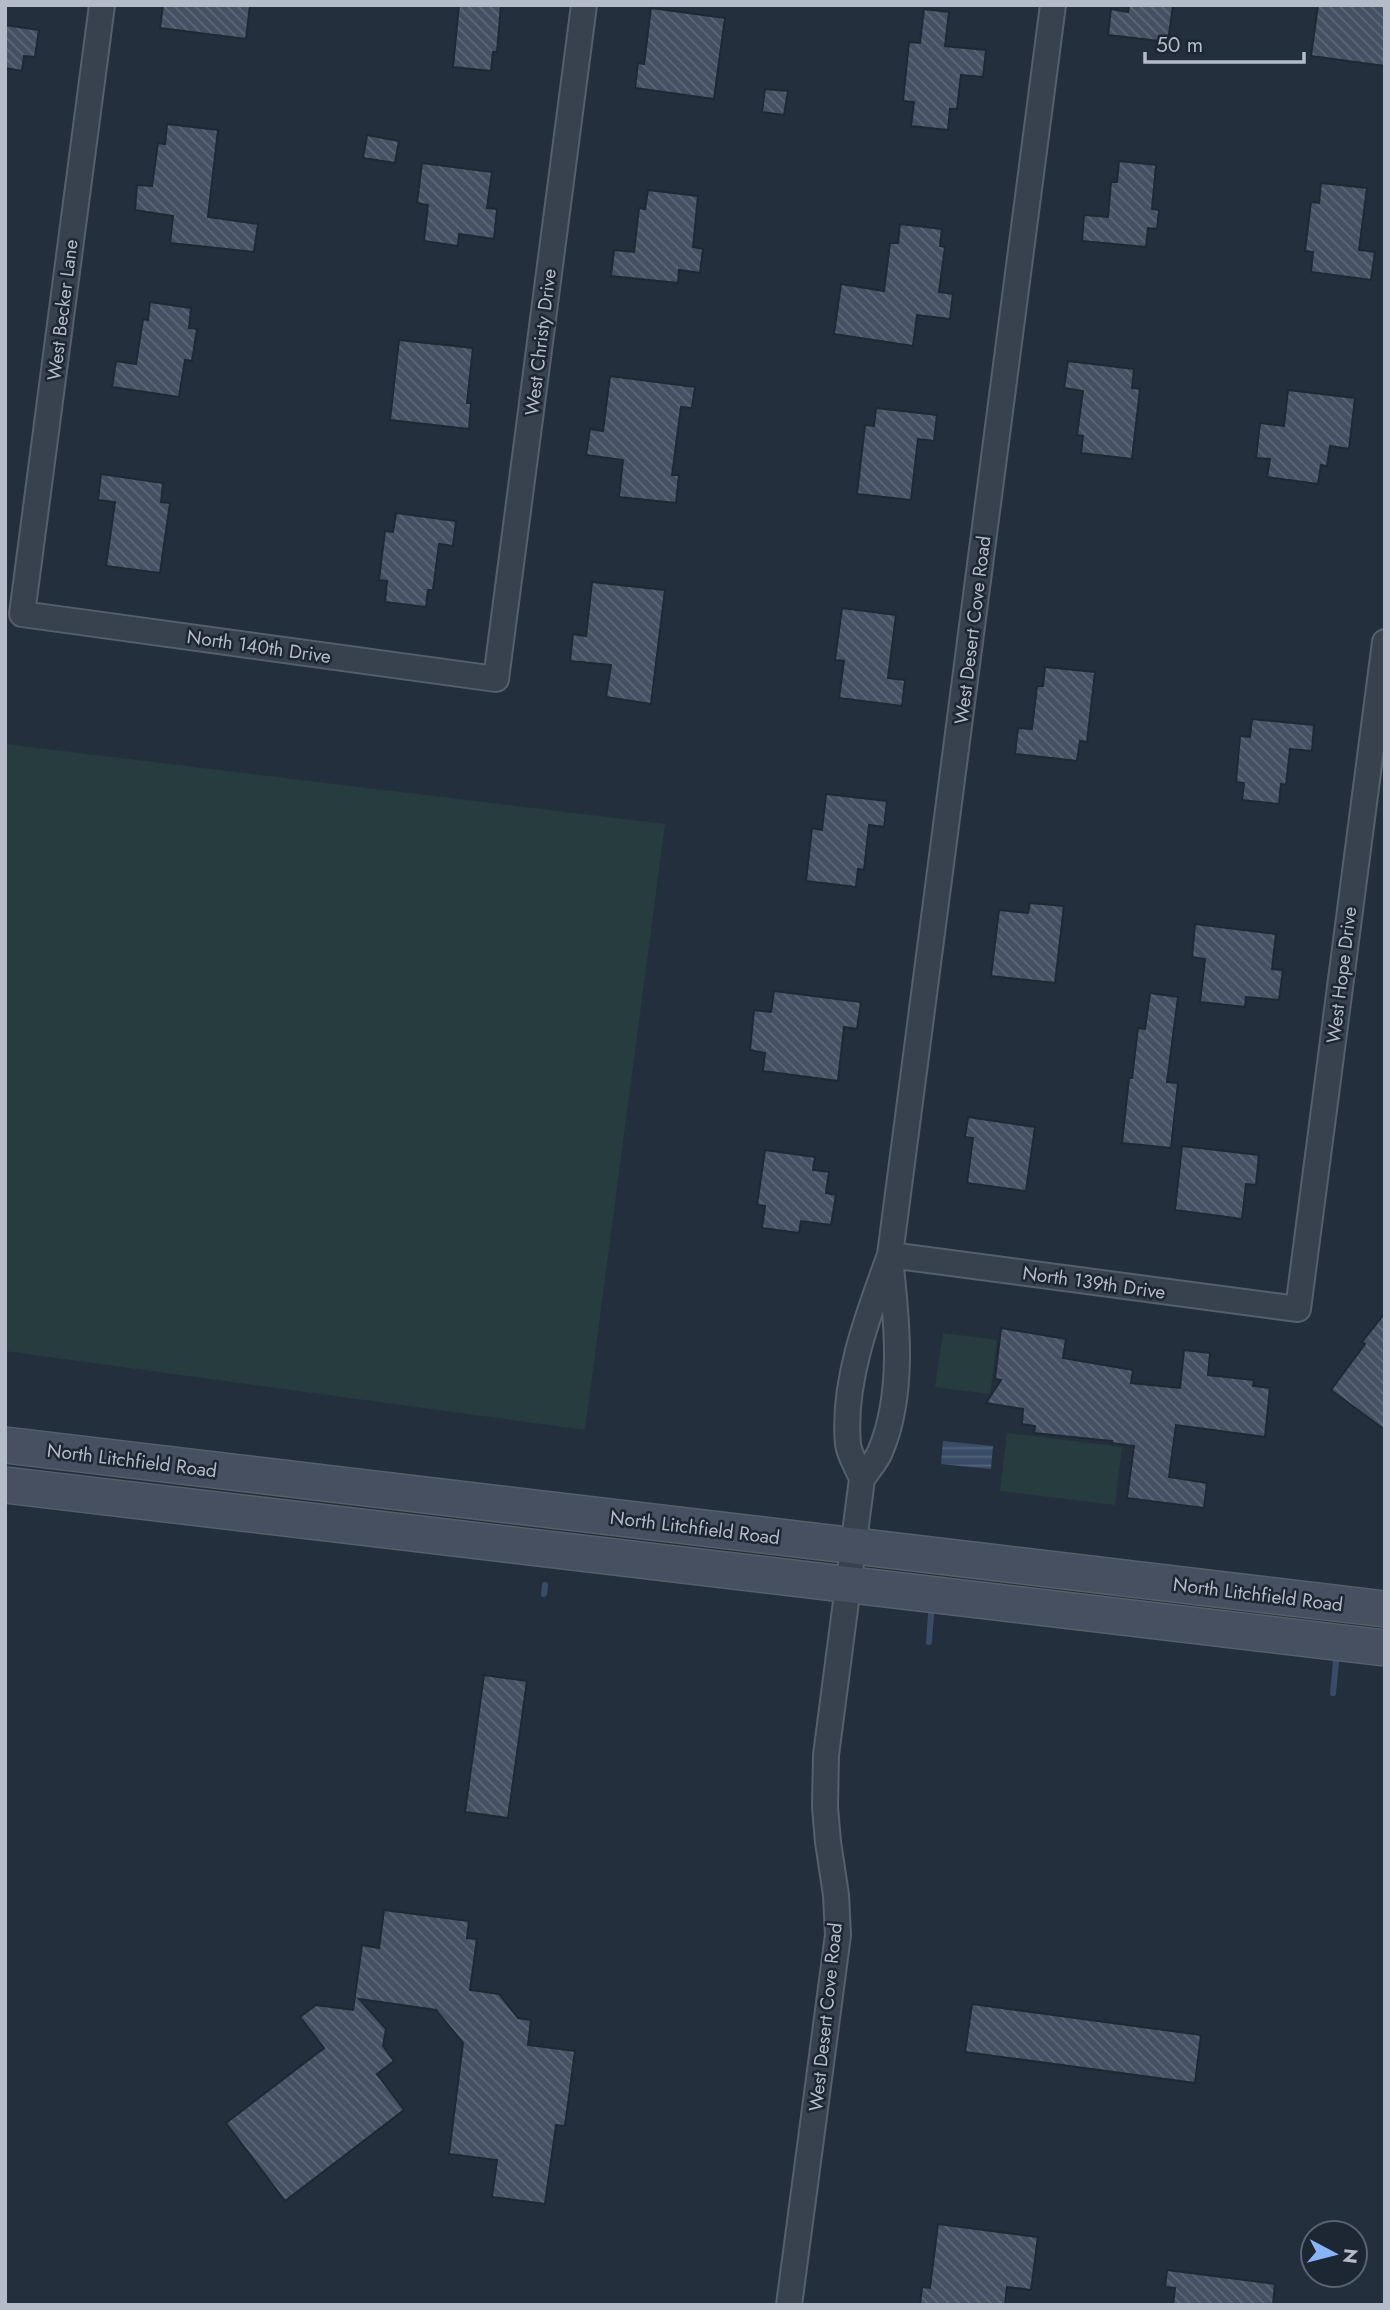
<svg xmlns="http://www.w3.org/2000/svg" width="1390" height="2310" viewBox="0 0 1390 2310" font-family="Jost,sans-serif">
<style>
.green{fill:#263c3f}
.water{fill:url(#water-rules)}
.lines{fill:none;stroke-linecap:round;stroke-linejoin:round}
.stream{stroke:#394c67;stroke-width:6}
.building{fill:url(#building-back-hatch);stroke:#1f2835;stroke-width:2}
.minor-casing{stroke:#565f6c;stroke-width:28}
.secondary-casing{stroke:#565f6c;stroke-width:38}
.minor{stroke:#38414e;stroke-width:24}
.secondary{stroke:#465061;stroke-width:35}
.labels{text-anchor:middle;stroke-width:5;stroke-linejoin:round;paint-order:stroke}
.street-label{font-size:19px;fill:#b4bcc9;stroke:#1d2633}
</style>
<defs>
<pattern id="water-rules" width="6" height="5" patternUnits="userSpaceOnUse" patternTransform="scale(1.75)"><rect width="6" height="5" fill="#394c67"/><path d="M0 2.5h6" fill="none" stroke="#53647b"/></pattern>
<pattern id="building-back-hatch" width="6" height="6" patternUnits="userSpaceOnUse" patternTransform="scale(1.75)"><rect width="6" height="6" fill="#455162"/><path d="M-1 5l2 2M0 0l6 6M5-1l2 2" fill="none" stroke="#5d6877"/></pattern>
</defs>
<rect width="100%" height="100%" fill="#242f3e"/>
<path class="green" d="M 5,744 L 665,824 L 585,1430 L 5,1351 Z
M 943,1333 L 997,1340 L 990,1394 L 935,1387 Z
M 1007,1433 L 1122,1447 L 1115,1505 L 1000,1491 Z"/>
<path class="water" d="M 943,1441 L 993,1446 L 991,1469 L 941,1464 Z"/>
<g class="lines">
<path class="stream" d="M 544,1594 L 545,1585
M 929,1642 L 931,1615
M 1333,1693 L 1336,1662"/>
</g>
<path class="building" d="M 163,5 L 250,5 L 246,39 L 160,28 Z
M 459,5 L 501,5 L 497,52 L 493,52 L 491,71 L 453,67 Z
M 1129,5 L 1173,5 L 1168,42 L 1108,35 L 1111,9 L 1128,12 Z
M 1318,5 L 1385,5 L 1385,66 L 1311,56 Z
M 651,8 L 725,18 L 714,99 L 635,88 L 638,63 L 644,64 Z
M 924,9 L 949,12 L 945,46 L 986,50 L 983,77 L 961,75 L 957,109 L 950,109 L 948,130 L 911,126 L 914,102 L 903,101 L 909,42 L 920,43 Z
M 5,25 L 39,30 L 35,57 L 24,56 L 22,71 L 5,68 Z
M 765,89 L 788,91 L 784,115 L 762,112 Z
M 167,124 L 218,130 L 208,217 L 258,224 L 254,252 L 170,243 L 173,216 L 135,210 L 137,185 L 152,186 L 158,143 L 165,144 Z
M 367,135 L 399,141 L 395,163 L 363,158 Z
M 1119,161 L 1156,165 L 1152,209 L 1159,210 L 1157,229 L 1148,228 L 1146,247 L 1082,241 L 1084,215 L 1108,217 L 1111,182 L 1117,182 Z
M 422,163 L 492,172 L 487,208 L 497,209 L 494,239 L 459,234 L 458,246 L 424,241 L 428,205 L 417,203 Z
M 1321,183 L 1367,188 L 1359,250 L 1375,252 L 1371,280 L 1311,272 L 1313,252 L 1305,251 L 1311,202 L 1319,203 Z
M 648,190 L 698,196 L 693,247 L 703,249 L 700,273 L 679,270 L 678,283 L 611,276 L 614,250 L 634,252 L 639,208 L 645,209 Z
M 900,224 L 942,229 L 940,246 L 945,247 L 939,292 L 953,294 L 950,319 L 917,315 L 913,346 L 834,334 L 841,284 L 884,291 L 890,243 L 898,243 Z
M 150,302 L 191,308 L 189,328 L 197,329 L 192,361 L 185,360 L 179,397 L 112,387 L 116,361 L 136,364 L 143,319 L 148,320 Z
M 399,340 L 473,348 L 467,403 L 471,403 L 469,429 L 390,420 Z
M 1068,361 L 1134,369 L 1132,388 L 1140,389 L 1132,459 L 1081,453 L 1083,436 L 1077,435 L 1083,391 L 1064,388 Z
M 610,376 L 695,387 L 692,408 L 681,407 L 672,475 L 679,475 L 676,503 L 619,497 L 623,460 L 586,455 L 590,429 L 603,431 Z
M 1288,390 L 1355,398 L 1349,449 L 1330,446 L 1327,466 L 1321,465 L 1318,484 L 1267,477 L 1270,459 L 1256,458 L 1260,423 L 1284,426 Z
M 876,408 L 937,415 L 934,441 L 918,439 L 911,500 L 857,494 L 865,425 L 874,426 Z
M 101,474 L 163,483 L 161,502 L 170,503 L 160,573 L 106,566 L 115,502 L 98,500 Z
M 396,513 L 456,521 L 453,546 L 439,544 L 433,590 L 428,590 L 426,607 L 385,602 L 387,581 L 379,580 L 385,531 L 393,532 Z
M 592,582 L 665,590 L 651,704 L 606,697 L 611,665 L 570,661 L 573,634 L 586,636 Z
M 842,608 L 896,615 L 888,678 L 905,680 L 902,706 L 839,698 L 844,661 L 835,660 Z
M 1045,667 L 1095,672 L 1087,742 L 1080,741 L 1077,761 L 1015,754 L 1018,728 L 1032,729 L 1037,686 L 1043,686 Z
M 1252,719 L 1314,725 L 1312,751 L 1290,749 L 1286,785 L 1281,784 L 1279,804 L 1242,800 L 1244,783 L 1236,782 L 1240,736 L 1250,737 Z
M 826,794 L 887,801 L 884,827 L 869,825 L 864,870 L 858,869 L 856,887 L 806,881 L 812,828 L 822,830 Z
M 1030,903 L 1064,906 L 1055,983 L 991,976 L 999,910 L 1028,913 Z
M 1195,924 L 1276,934 L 1272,969 L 1283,970 L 1279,1000 L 1246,997 L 1245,1007 L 1200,1002 L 1205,959 L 1192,957 Z
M 774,991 L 861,1002 L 857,1029 L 844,1027 L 838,1081 L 763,1071 L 765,1053 L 750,1050 L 754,1010 L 771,1012 Z
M 1150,993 L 1178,997 L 1167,1082 L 1178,1083 L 1171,1148 L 1122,1143 L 1129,1078 L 1132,1078 L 1138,1028 L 1145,1029 Z
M 968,1117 L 1035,1127 L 1026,1191 L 967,1183 L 973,1138 L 965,1137 Z
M 1182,1146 L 1259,1155 L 1256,1185 L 1246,1184 L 1242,1219 L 1175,1210 Z
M 765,1150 L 815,1157 L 813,1170 L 829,1172 L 826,1193 L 836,1195 L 831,1225 L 801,1221 L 799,1233 L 762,1228 L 765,1206 L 757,1205 Z
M 1385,1313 L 1385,1430 L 1331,1390 L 1365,1344 L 1362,1342 Z
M 1001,1328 L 1066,1339 L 1063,1358 L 1133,1370 L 1131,1383 L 1180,1388 L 1184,1350 L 1210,1353 L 1208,1375 L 1254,1380 L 1253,1386 L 1270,1388 L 1265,1437 L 1176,1425 L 1169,1477 L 1207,1483 L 1204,1508 L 1127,1498 L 1134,1446 L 1111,1443 L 1112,1441 L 1034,1433 L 1035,1426 L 1022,1424 L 1023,1409 L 986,1403 L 1001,1380 L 995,1379 Z
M 484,1675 L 527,1681 L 508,1818 L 465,1812 Z
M 384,1910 L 469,1921 L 467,1938 L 477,1939 L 470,1990 L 499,1994 L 518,2018 L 531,2020 L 528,2045 L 575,2051 L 565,2126 L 556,2125 L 545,2204 L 492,2197 L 497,2160 L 449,2154 L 463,2043 L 436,2010 L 359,1999 L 386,2029 L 383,2046 L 394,2061 L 377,2074 L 404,2110 L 285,2201 L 226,2123 L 324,2048 L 300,2017 L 316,2005 L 353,2010 L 362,1945 L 379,1948 Z
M 972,2004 L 1201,2035 L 1195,2083 L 965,2052 Z
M 938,2224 L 1038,2237 L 1031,2290 L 1007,2287 L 1005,2304 L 920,2305 L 922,2287 L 930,2288 Z
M 1167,2270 L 1275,2284 L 1273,2305 L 1173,2305 L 1175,2288 L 1165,2287 Z"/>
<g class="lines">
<g class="minor-casing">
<path id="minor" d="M 102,5 L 22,614 L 496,679 L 584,5
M 890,1255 L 1298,1309 L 1385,642
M 862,1479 C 858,1468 849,1455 848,1444 C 842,1382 869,1312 890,1255 L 1053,5
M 789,2305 L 838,1935 L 836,1895 L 828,1842 L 825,1807 L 826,1755 L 862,1479 C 868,1470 876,1461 880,1452 C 905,1394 897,1320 890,1259"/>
</g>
<g class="secondary-casing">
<path id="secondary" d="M 5,1445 L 1385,1609
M 5,1485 L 1385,1648"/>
</g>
<use href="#minor" class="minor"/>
<use href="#secondary" class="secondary"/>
</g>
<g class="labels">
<g class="street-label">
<text transform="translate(62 310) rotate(-83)" y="7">West Becker Lane</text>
<text transform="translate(540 342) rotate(-83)" y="7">West Christy Drive</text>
<text transform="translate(972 630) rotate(-83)" y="7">West Desert Cove Road</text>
<text transform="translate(259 646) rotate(8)" y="7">North 140th Drive</text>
<text transform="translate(1341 975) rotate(-83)" y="7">West Hope Drive</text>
<text transform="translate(1094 1282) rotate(8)" y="7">North 139th Drive</text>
<text transform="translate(132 1460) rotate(7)" y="7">North Litchfield Road</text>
<text transform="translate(695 1527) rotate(7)" y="7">North Litchfield Road</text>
<text transform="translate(1258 1594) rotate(7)" y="7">North Litchfield Road</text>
<text transform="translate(825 2017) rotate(-84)" y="7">West Desert Cove Road</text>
</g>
</g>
<rect width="1390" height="2310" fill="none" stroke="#b4bcc9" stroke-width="14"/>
<g transform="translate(1334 2254) rotate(97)"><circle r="33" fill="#1d2633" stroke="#59626f" stroke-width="2"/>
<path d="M0-5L12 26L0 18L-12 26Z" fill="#8ab4f8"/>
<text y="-10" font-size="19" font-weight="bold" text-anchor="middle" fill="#b4bcc9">N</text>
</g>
<path d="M1145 52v10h159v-10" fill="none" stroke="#b4bcc9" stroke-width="3.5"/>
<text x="1156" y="52" font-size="21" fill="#b4bcc9" stroke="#1d2633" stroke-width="5" paint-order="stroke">50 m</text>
</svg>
